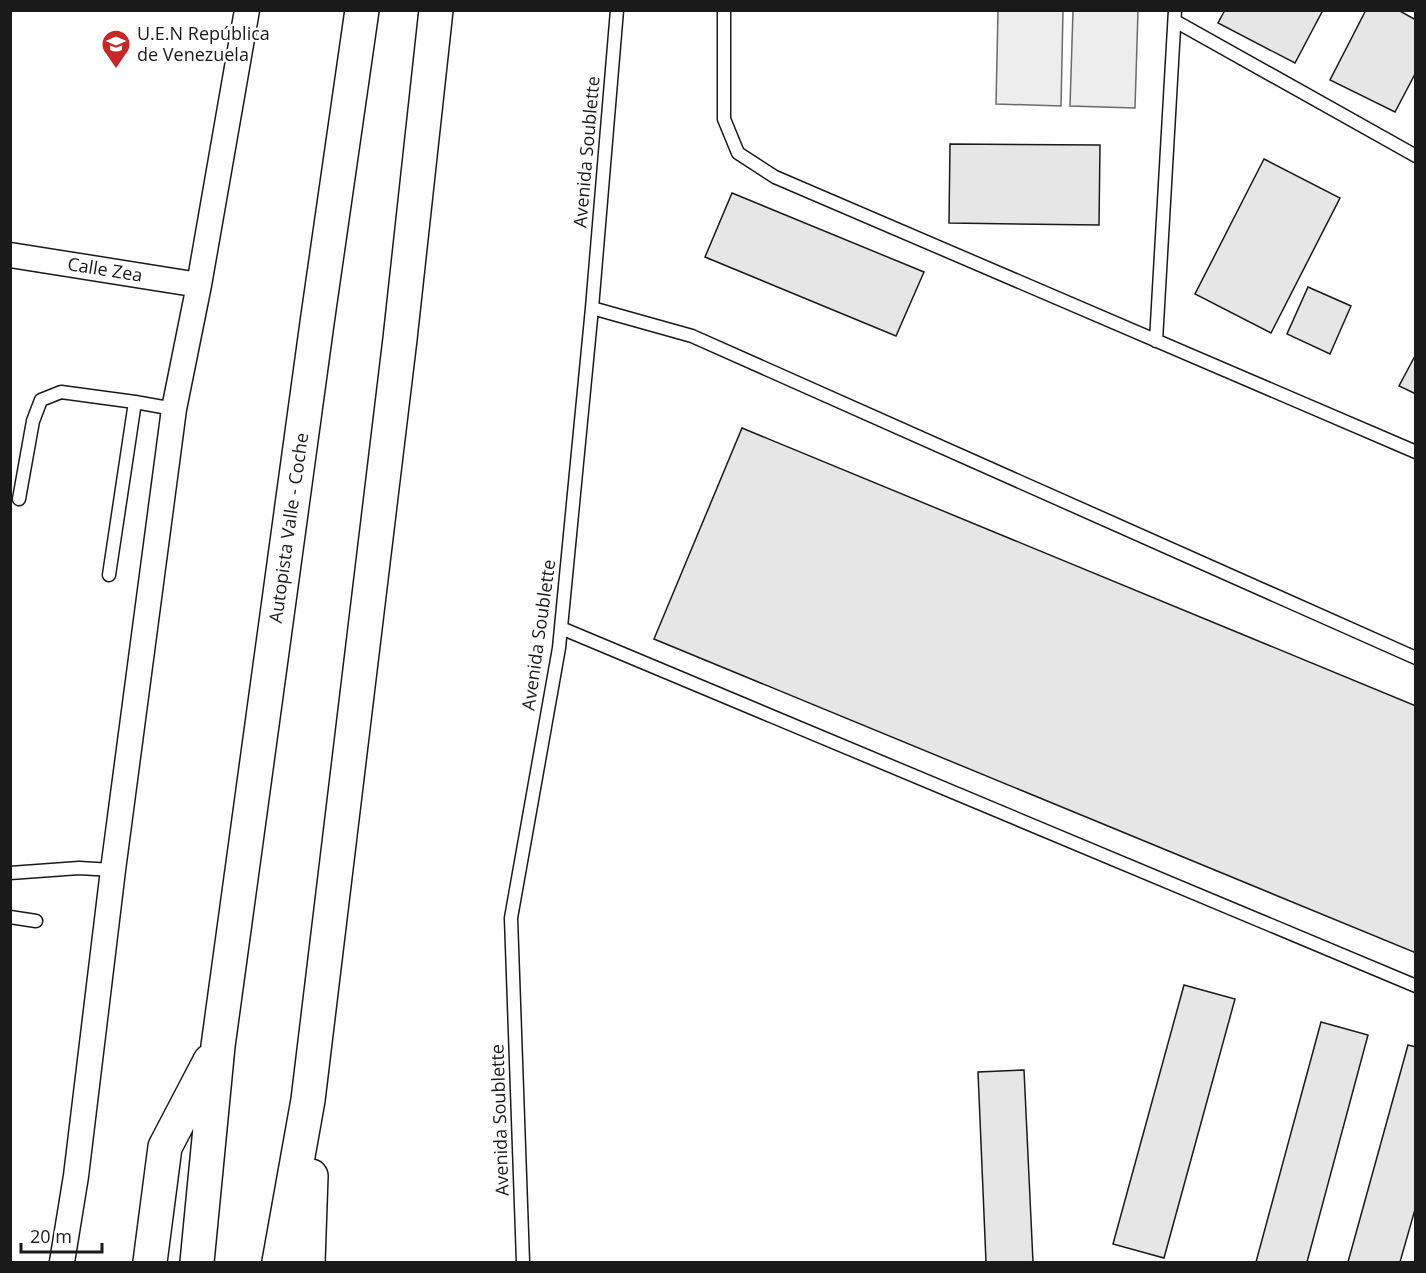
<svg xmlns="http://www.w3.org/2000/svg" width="1426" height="1273" viewBox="0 0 1426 1273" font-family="'Open Sans',sans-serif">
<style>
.built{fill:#ededed;stroke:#6a6a6a;stroke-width:1.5}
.building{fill:#e6e6e6;stroke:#1a1a1a;stroke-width:1.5}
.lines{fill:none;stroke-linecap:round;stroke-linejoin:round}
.lane-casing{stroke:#1a1a1a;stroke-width:15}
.street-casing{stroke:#1a1a1a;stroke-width:27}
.highway-casing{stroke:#1a1a1a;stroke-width:36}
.lane{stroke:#fff;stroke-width:12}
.street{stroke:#fff;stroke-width:24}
.highway{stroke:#fff;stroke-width:33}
.labels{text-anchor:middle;stroke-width:4.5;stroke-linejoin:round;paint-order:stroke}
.poi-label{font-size:18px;fill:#1a1a1a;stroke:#fff;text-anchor:start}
.street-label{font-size:18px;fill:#1a1a1a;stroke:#fff}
</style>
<rect width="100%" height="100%" fill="#fff"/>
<path class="built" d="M 998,11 L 1063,11 L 1061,106 L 996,104 Z
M 1073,11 L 1138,11 L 1135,108 L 1070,106 Z"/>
<path class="building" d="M 1225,10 L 1323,10 L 1295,63 L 1218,23 Z
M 1366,10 L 1398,10 L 1416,20 L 1416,72 L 1395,112 L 1330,80 Z
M 950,144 L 1100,145 L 1099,225 L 949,223 Z
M 1264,159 L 1340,198 L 1271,333 L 1195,294 Z
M 732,193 L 924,272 L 896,336 L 705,257 Z
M 1308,287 L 1351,306 L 1330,354 L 1287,334 Z
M 1416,354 L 1416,394 L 1399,386 Z
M 742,428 L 1416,706 L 1416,953 L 654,639 Z
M 1184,985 L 1235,999 L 1164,1258 L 1113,1244 Z
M 1321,1022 L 1368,1035 L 1307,1262 L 1256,1262 Z
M 1408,1045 L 1416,1047 L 1416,1206 L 1400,1262 L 1348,1262 Z
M 1024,1070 L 1033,1262 L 986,1262 L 978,1072 Z"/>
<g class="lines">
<g class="lane-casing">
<path id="lane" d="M 724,10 L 724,119 L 738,153 L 775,177 L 1416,452
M 1175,21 L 1416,156
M 592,308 L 692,336 L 1416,658
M 1156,341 L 1175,10
M 19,499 L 33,421 L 41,400 L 61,392 L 135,402 L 174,409
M 109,575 L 135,402
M 561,628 L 1416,986
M 10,873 L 79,868 L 113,870
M 10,917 L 36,921
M 523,1262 L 511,918 L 559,648 L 592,308 L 617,10"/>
</g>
<g class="street-casing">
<path id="street" d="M 10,255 L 199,285
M 62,1262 L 76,1176 L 113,870 L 174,409 L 199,285 L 247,10"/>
</g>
<g class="highway-casing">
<path id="highway" d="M 150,1262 L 165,1147 L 210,1061
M 197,1262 L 218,1046 L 317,323 L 362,10
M 279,1262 L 308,1100 L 400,339 L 436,10
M 308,1262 L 311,1176"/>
</g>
<use href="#lane" class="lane"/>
<use href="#street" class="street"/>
<use href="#highway" class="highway"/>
</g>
<defs>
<g id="school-pin" transform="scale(1.5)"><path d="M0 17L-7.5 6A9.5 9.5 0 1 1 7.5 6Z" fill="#c62828" stroke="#fff"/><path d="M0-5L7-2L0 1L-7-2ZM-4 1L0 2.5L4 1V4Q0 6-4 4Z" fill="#fff"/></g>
</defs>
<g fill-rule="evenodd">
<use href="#school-pin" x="116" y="44"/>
</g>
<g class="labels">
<g class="poi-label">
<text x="137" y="40">U.E.N República<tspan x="137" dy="21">de Venezuela</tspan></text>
</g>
<g class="street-label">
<text transform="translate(587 152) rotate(-85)" y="6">Avenida Soublette</text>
<text transform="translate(105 270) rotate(9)" y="6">Calle Zea</text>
<text transform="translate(289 528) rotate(-82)" y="6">Autopista Valle - Coche</text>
<text transform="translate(539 635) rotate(-82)" y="6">Avenida Soublette</text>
<text transform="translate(500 1120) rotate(-92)" y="6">Avenida Soublette</text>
</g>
</g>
<rect width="1426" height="1273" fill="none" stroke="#1a1a1a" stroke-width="24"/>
<path d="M21 1243v9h81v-9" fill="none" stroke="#1a1a1a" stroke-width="3"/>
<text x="30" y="1243" font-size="18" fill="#1a1a1a" stroke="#ffffff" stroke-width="4.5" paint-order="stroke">20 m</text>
</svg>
